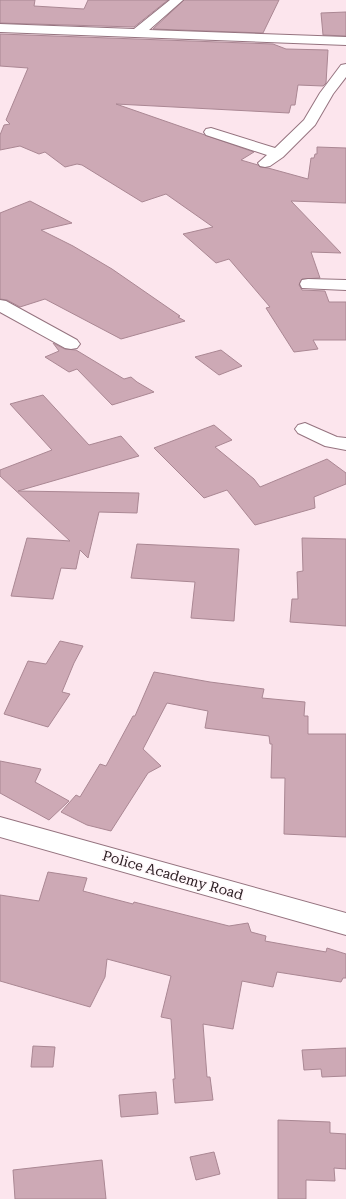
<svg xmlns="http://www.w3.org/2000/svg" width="346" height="1199" viewBox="0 0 346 1199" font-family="'Roboto Serif',serif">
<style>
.building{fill:#cda9b5;stroke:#aa8793}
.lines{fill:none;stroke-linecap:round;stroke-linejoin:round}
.minor-casing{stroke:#95737f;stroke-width:2}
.minor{fill:#fff;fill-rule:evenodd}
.labels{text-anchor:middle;stroke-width:3;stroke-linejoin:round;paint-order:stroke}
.near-street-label{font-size:14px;fill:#2e2025;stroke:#fff7fa}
</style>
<rect width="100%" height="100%" fill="#fce5ed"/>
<path class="building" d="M 0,0 L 35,0 L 34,6 L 84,9 L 88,0 L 168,0 L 134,27 L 0,23 Z
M 184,0 L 279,0 L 263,33 L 153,29 Z
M 346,12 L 346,36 L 323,35 L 321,13 Z
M 0,34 L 273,44 L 286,49 L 328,50 L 326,83 L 323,86 L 298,85 L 295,105 L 291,105 L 289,113 L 116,104 L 254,152 L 241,160 L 258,165 L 260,167 L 268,168 L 308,179 L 311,158 L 314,158 L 315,154 L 317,154 L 317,147 L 346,148 L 346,203 L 291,201 L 341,253 L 311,252 L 320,278 L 302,279 L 299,285 L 302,290 L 325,291 L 329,302 L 346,302 L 346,340 L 313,340 L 318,349 L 294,352 L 266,308 L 270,307 L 229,259 L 216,263 L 183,234 L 213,227 L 166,194 L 142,202 L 82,165 L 77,164 L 65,167 L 45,152 L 39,154 L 20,146 L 0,150 L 0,135 L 4,125 L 10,124 L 6,120 L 28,68 L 0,66 Z
M 30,201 L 72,223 L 41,230 L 73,246 L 112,269 L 180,316 L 178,317 L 185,321 L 121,339 L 45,299 L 20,307 L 7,300 L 0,299 L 0,213 Z
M 53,343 L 65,349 L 76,350 L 124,379 L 131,377 L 137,382 L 154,392 L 112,405 L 77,369 L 69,372 L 45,357 L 59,351 Z
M 221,350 L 242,366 L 219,375 L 195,357 Z
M 43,395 L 89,445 L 121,436 L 139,456 L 18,491 L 139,493 L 137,513 L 99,512 L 88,558 L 80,550 L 76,569 L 61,568 L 53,599 L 11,596 L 27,538 L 70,541 L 0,476 L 0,470 L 52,450 L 10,404 Z
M 214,425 L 232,440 L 215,447 L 254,479 L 260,487 L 327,459 L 346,473 L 346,484 L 314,497 L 315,508 L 255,525 L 227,490 L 204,498 L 154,448 Z
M 302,538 L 346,539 L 346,626 L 290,622 L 292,599 L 298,599 L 297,572 L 303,571 Z
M 137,544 L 239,549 L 234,621 L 191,618 L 195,582 L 131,578 Z
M 60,641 L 83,646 L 74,663 L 62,692 L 70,694 L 48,727 L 4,714 L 28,661 L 46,664 Z
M 154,672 L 210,682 L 264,689 L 262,698 L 305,702 L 304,716 L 308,716 L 308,734 L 346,734 L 346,837 L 284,834 L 285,778 L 271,778 L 272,744 L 270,744 L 269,736 L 205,728 L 208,711 L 167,703 L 143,749 L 161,766 L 148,773 L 111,831 L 87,825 L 61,812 L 76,795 L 80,797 L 100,764 L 106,766 L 133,716 L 135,716 Z
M 0,761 L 41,769 L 35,782 L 69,801 L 49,820 L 0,793 Z
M 48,872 L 87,878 L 83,891 L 133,904 L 134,902 L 229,926 L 248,923 L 251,932 L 266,936 L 265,941 L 326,952 L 327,948 L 346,954 L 346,978 L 343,978 L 341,982 L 277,972 L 273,987 L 242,981 L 233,1029 L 203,1024 L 207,1077 L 210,1077 L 213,1100 L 175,1103 L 173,1079 L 175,1079 L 171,1019 L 161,1017 L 171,976 L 107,959 L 105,977 L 90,1007 L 0,981 L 0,895 L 39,901 Z
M 33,1046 L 55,1047 L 53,1067 L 31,1067 Z
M 346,1048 L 346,1076 L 322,1077 L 321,1069 L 304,1070 L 302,1050 Z
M 156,1092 L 158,1114 L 121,1117 L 119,1095 Z
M 278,1120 L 330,1122 L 330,1133 L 346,1134 L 346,1169 L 334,1168 L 335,1181 L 306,1180 L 306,1199 L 278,1199 Z
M 214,1152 L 220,1174 L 196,1180 L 190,1157 Z
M 102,1160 L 106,1199 L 15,1199 L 13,1170 Z"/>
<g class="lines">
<g class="minor-casing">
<path id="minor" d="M 170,0 L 183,0 L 149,30 L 346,37 L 346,45 L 0,32 L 0,24 L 134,29 Z
M 346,64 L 346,77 L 333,94 L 315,125 L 283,157 L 270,166 L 265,167 L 260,166 L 258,163 L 267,155 L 206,135 L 204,132 L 206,129 L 211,128 L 275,148 L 304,120 L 320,93 L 341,65 Z
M 308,279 L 346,280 L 346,290 L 302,288 L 300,284 L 302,280 Z
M 0,300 L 6,301 L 77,340 L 80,344 L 77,348 L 71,349 L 65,348 L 0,312 Z
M 305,423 L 337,437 L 346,438 L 346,450 L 325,446 L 298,433 L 295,429 L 298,425 Z
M 0,817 L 346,913 L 346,935 L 0,837 Z"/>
</g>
<use href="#minor" class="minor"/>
</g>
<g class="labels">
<g class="near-street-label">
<text transform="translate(173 875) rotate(16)" y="5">Police Academy Road</text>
</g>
</g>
</svg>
